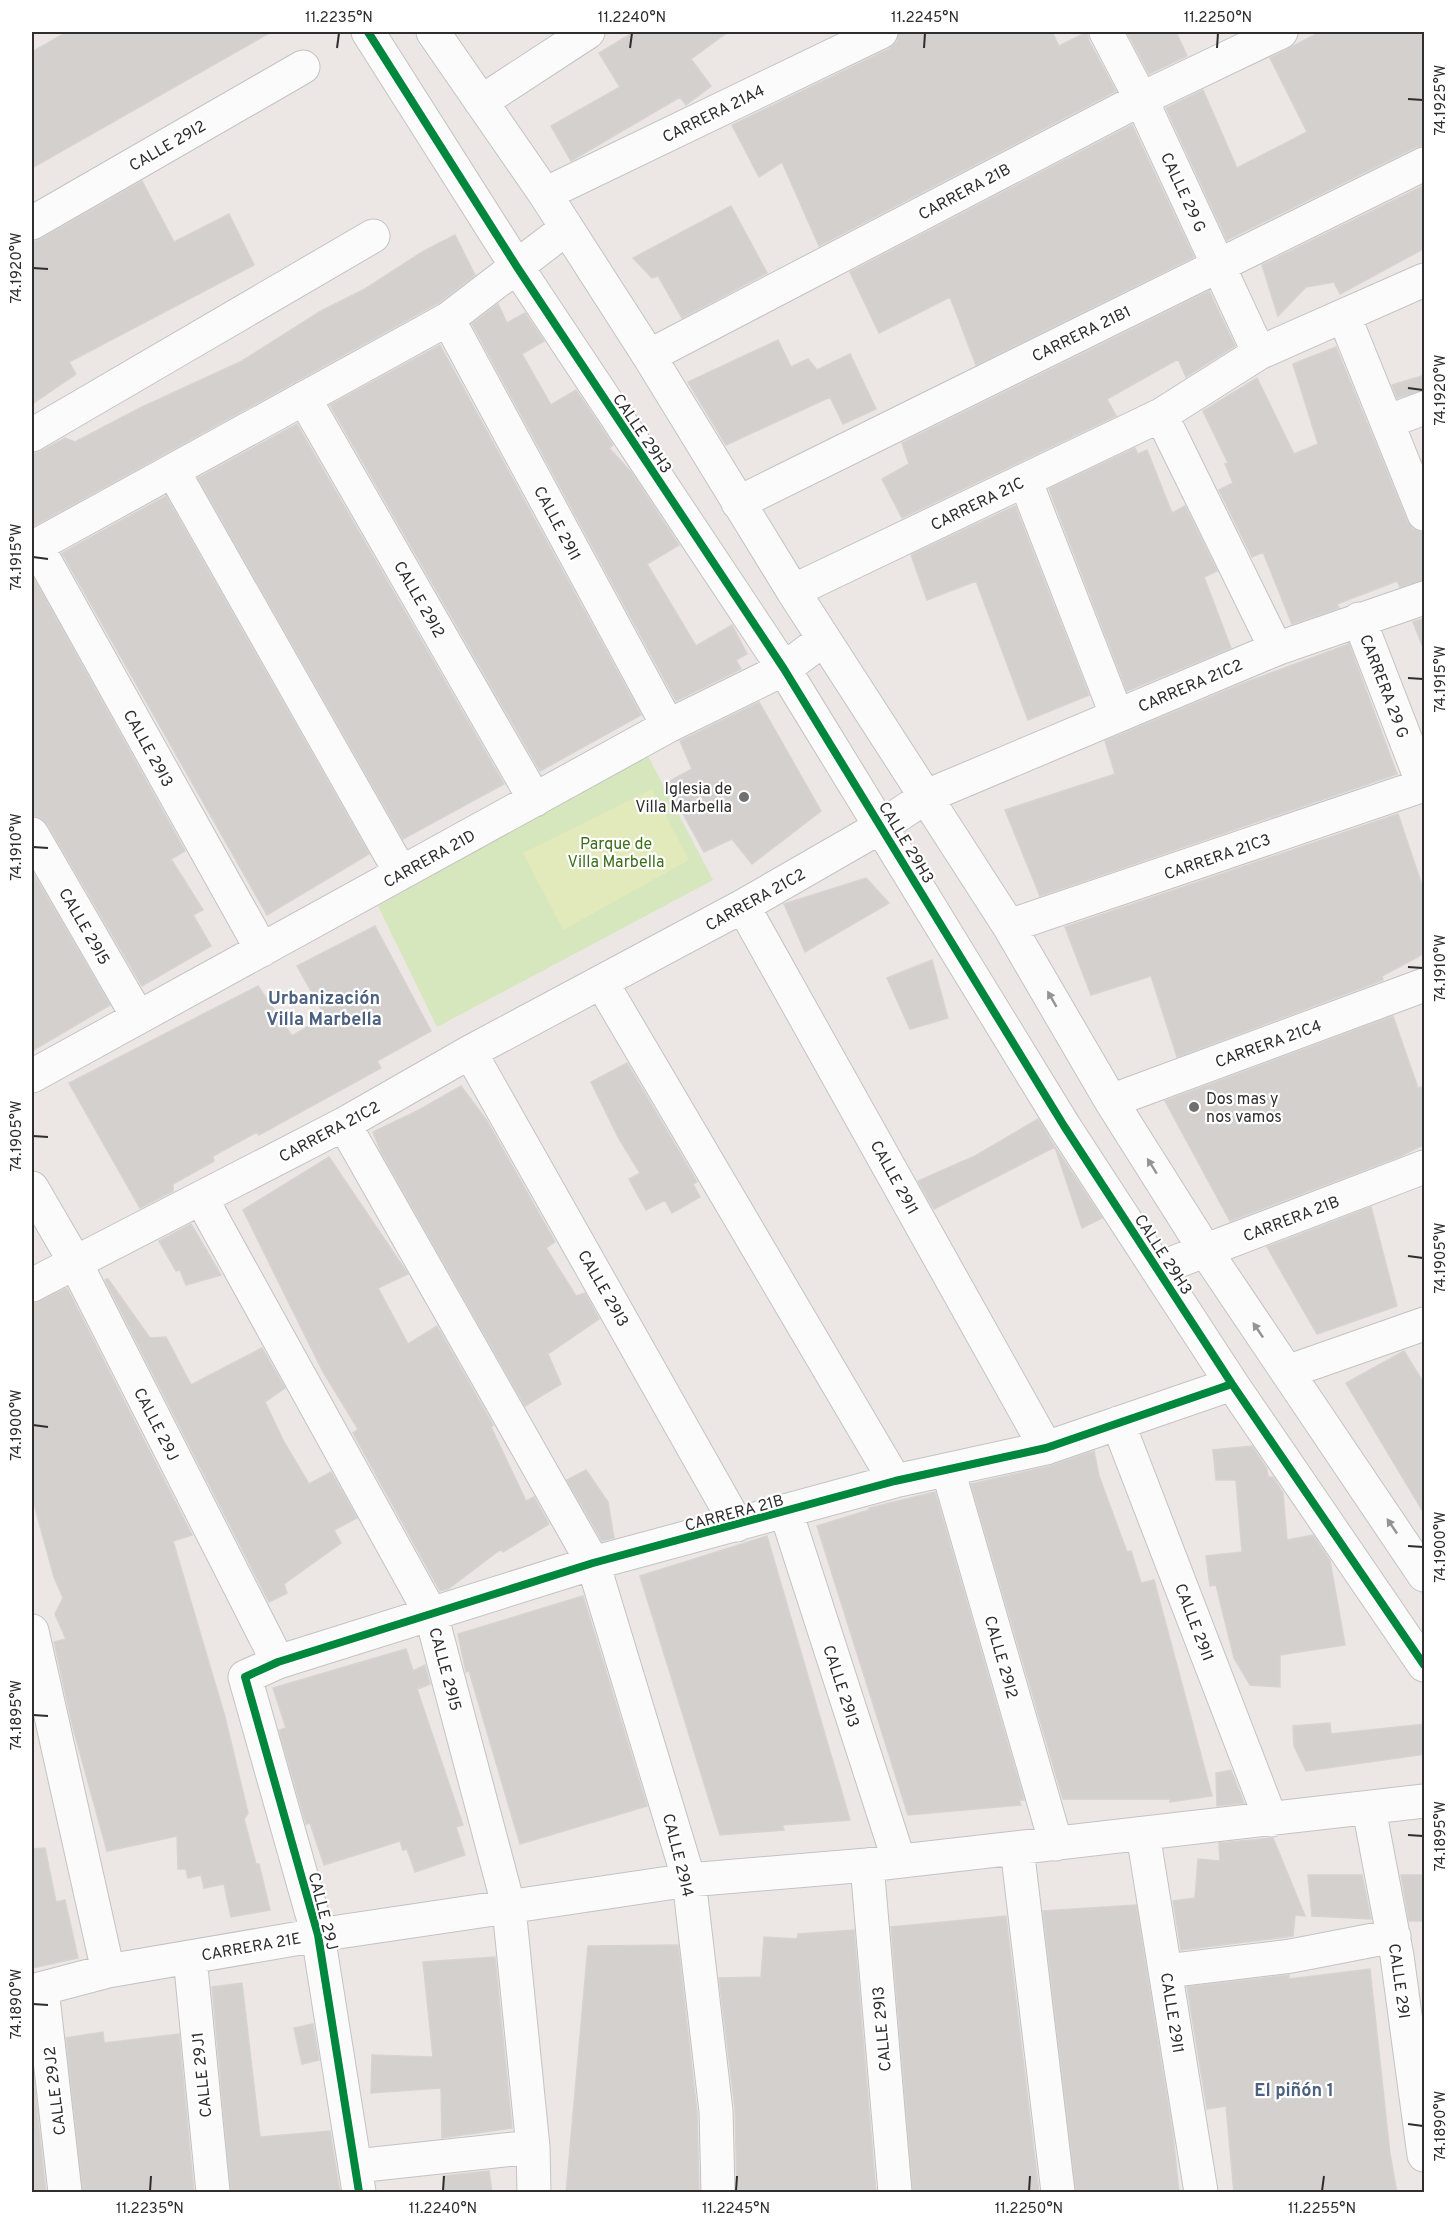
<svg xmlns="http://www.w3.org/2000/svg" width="1456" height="2224" viewBox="0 0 1456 2224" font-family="Overpass,sans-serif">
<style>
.green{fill:#d6e6bd}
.pitch{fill:#e2eabb}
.building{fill:#d3d0cd;stroke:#d7d3d0;stroke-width:1.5}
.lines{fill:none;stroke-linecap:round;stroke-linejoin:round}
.street-casing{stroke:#c4c3c3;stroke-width:35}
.street{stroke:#fcfbfb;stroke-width:33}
.cycleway-casing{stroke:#fff;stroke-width:11}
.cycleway{stroke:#00873e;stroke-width:8}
.oneway{fill:#959494}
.ticks{fill:none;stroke:#2e2e2e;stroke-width:2}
.poi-dot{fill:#706f6e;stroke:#fff;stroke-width:2}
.labels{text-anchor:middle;stroke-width:4.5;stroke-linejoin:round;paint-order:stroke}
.street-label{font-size:16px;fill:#2e2e2e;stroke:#fff}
.poi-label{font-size:16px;fill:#2e2e2e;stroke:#fff;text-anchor:end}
.park-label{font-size:16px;fill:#3c6f1a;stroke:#fff}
.neighbourhood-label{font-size:18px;font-weight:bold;fill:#4c6080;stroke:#fff}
.neatline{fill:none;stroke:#2e2e2e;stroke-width:2}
.ticks-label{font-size:15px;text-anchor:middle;fill:#2e2e2e}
</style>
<rect width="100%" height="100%" fill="#ece7e4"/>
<path class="green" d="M 647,754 L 713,880 L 437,1027 L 378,906 Z"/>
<path class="pitch" d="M 652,789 L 689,860 L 563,930 L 523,853 Z"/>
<path class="building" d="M 67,32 L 271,32 L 32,168 L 32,52 Z
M 634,32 L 728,32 L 691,59 L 711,86 L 686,105 L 680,97 L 571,161 L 551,126 L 620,87 L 599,53 Z
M 899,32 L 1052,32 L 1059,46 L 1087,32 L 1089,41 L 1116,91 L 819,246 L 782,162 L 759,177 L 732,125 L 889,49 L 897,42 Z
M 1127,32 L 1176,32 L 1187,56 L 1149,74 Z
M 1320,32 L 1425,32 L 1425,145 L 1416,147 L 1227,240 L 1166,108 L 1203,90 L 1237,168 L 1307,132 L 1270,58 Z
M 1132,125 L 1194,257 L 976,365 L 950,297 L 879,333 L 850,272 Z
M 142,181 L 174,242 L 229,214 L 254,265 L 69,362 L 76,374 L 32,404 L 32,242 L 41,239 Z
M 1425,185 L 1425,248 L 1340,294 L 1334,282 L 1306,287 L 1278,316 L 1262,265 Z
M 731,206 L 767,273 L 682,318 L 658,276 L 652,278 L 633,258 Z
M 455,235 L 475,275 L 438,303 L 32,527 L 32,454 L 41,451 L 65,438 L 75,442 L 140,408 L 242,361 L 321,311 L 365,289 L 422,252 Z
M 1209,291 L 1235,346 L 1186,377 L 1178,359 L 1107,399 L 1116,416 L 902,518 L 882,479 L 909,464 L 902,443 Z
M 498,304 L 507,323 L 525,313 L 544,341 L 522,354 L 551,405 L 576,390 L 613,445 L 609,448 L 631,472 L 679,545 L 647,564 L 696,646 L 732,625 L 747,654 L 736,660 L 741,669 L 676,701 L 472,324 Z
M 778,340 L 791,367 L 808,359 L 817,370 L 850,354 L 876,409 L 843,424 L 830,397 L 726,445 L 688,382 Z
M 440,345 L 641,715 L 540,771 L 330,405 Z
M 1336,347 L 1407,521 L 1413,529 L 1425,532 L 1425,580 L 1400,587 L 1397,581 L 1337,604 L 1339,608 L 1292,624 L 1263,552 L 1252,557 L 1219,490 L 1233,483 L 1225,464 L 1228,463 L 1203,411 L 1257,378 L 1294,454 L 1318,444 L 1293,364 Z
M 1425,375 L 1425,390 L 1397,398 L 1392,385 Z
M 297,424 L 504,784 L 403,839 L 198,478 Z
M 1135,448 L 1138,454 L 1147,450 L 1172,513 L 1185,506 L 1217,571 L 1204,577 L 1231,648 L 1127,691 L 1049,489 Z
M 166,496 L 369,854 L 267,915 L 62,553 Z
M 1015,506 L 1089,695 L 1028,720 L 976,581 L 927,600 L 911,555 Z
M 32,575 L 185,851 L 171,859 L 203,910 L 193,915 L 211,946 L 142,986 L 48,825 L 41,818 L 32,815 Z
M 1425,618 L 1425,645 L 1422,645 L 1413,622 Z
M 1349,644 L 1397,774 L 1040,896 L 1005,810 L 1115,774 L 1105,741 L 1244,683 Z
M 759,702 L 821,811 L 752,864 L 732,839 L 704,852 L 666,783 L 692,769 L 680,741 Z
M 1398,814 L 1425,894 L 1425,953 L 1382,976 L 1383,980 L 1177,1057 L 1151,976 L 1091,995 L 1065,927 Z
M 32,871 L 110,1005 L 32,1051 Z
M 866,878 L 889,903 L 805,952 L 784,904 Z
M 375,926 L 431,1031 L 377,1061 L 381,1068 L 259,1135 L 257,1132 L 213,1156 L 214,1161 L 173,1184 L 173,1191 L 140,1208 L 69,1083 L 258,986 L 292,1036 L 325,1016 L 297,966 Z
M 932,960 L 948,1018 L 910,1029 L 887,978 Z
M 1393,1016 L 1418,1088 L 1425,1086 L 1425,1144 L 1401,1156 L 1230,1221 L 1165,1101 Z
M 627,1063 L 697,1182 L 693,1184 L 700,1197 L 672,1213 L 665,1200 L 646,1210 L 629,1179 L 640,1173 L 619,1139 L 591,1082 Z
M 461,1086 L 487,1121 L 555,1242 L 546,1248 L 576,1296 L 585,1293 L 599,1319 L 548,1354 L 561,1384 L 525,1406 L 381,1152 L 373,1132 L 419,1110 Z
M 1038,1119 L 1055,1147 L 934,1209 L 918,1181 L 975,1156 Z
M 1055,1147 L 1102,1218 L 1082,1228 Z
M 329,1157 L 408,1274 L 378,1288 L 408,1344 L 437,1326 L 493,1425 L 491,1427 L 526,1501 L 534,1497 L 549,1524 L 503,1552 L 501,1549 L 448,1589 L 440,1591 L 353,1433 L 358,1429 L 323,1372 L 243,1210 Z
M 1371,1207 L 1397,1306 L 1317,1334 L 1267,1247 Z
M 191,1224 L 221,1275 L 186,1285 L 180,1270 L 176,1271 L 159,1241 Z
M 108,1279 L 150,1338 L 166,1337 L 191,1385 L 262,1348 L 285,1388 L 265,1402 L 284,1442 L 309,1484 L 331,1472 L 357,1518 L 334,1530 L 341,1543 L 284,1584 L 287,1593 L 269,1602 L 105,1280 Z
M 67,1288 L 192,1535 L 173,1541 L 225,1717 L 248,1813 L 244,1819 L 256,1864 L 259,1864 L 270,1910 L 231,1917 L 224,1884 L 204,1888 L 201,1875 L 188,1878 L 186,1869 L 178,1869 L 177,1836 L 107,1851 L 72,1724 L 54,1642 L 66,1639 L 55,1614 L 63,1598 L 54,1577 L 32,1497 L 32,1304 Z
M 1404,1351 L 1425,1385 L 1425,1515 L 1346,1383 Z
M 1252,1446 L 1267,1469 L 1268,1477 L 1273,1477 L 1283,1493 L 1287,1540 L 1313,1535 L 1330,1561 L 1345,1645 L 1280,1655 L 1280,1687 L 1250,1685 L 1234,1658 L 1216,1585 L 1210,1586 L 1206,1556 L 1242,1552 L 1236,1480 L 1216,1480 L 1213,1450 Z
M 1094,1451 L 1099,1476 L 1127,1552 L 1131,1551 L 1141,1583 L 1154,1580 L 1212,1796 L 1170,1802 L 1170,1799 L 1063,1799 L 971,1484 L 1050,1466 Z
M 586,1470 L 608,1502 L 614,1538 L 602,1541 L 567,1480 Z
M 935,1492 L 1024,1800 L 1019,1800 L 1021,1805 L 908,1815 L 817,1526 L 869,1510 L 869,1508 Z
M 767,1536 L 850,1820 L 782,1825 L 784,1830 L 720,1835 L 640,1576 Z
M 583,1596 L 647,1806 L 520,1844 L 469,1671 L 466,1672 L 458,1634 Z
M 406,1649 L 413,1671 L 425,1665 L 430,1684 L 420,1688 L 418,1685 L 420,1688 L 417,1689 L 463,1825 L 456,1827 L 465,1855 L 415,1872 L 407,1849 L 403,1850 L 400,1841 L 324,1865 L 310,1823 L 306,1824 L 279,1730 L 286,1728 L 273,1688 Z
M 1330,1723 L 1331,1734 L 1425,1724 L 1425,1754 L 1306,1771 L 1294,1746 L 1293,1726 Z
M 1231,1770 L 1244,1803 L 1217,1806 L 1216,1773 Z
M 1273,1838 L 1305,1916 L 1295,1915 L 1293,1936 L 1181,1950 L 1173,1901 L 1195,1898 L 1198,1859 L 1220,1861 L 1219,1843 Z
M 45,1848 L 56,1902 L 65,1900 L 78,1958 L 32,1968 L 32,1849 Z
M 1308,1875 L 1362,1875 L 1371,1919 L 1312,1916 Z
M 1401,1875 L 1425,1875 L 1425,1921 L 1409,1921 Z
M 1136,1905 L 1173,2135 L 1179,2193 L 1076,2193 L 1043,1911 Z
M 1006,1916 L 1039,2193 L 913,2193 L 891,1927 Z
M 854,1930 L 876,2193 L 737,2193 L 735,2109 L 719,1978 L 761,1977 L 764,1937 L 797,1939 L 798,1934 Z
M 678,1945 L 697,2112 L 699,2193 L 566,2193 L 588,1946 Z
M 495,1957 L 512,2128 L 442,2138 L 441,2088 L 371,2093 L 372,2055 L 433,2057 L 423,1962 Z
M 1370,1969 L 1390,2154 L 1397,2193 L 1234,2193 L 1226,2106 L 1207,2109 L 1187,1987 L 1289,1975 L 1289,1979 Z
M 242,1983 L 260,2137 L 330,2131 L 340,2193 L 231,2193 L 212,1987 Z
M 313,2024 L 319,2060 L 302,2064 L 294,2028 Z
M 103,2032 L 104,2043 L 179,2034 L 194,2193 L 83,2193 L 66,2038 Z
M 32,2063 L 46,2193 L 32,2193 Z
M 489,2171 L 492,2193 L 443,2193 L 443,2176 Z"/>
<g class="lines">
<g class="street-casing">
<path id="street" d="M 368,32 L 517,267 L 784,669 L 1064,1126 L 1232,1384 L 1424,1665
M 433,32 L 545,194 L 649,356 L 793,591 L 1009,926 L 1111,1101 L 1205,1250 L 1424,1575
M 1106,32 L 1141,99 L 1259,353
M 481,102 L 588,32
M 545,194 L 881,32
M 32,223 L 303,67
M 1344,316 L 1424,514
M 448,319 L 668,726
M 649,356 L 1141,99 L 1281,32
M 304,398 L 535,800
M 1161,415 L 1276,649
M 1387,422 L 1424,408
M 32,435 L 373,236
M 173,471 L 401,873
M 1025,480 L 1117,716
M 738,503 L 1424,164
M 36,545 L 262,950
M 32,548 L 448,319 L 567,228
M 793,591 L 1161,415 L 1259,353 L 1424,280
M 1359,619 L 1424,787
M 32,834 L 138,1017
M 743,906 L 1046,1448
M 1009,926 L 1424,785
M 602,983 L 895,1481
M 470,1052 L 737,1525
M 32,1076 L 668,726 L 784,669 L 824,639
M 1111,1101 L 1424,985
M 344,1124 L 593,1563 L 689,1880 L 716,2111 L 718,2192
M 32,1188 L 75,1262 L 278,1662
M 201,1198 L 431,1614 L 509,1908 L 533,2147 L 534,2192
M 1157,1269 L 1424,1167
M 32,1285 L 344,1124 L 470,1052 L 743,906 L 882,826 L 927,796 L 1276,649 L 1424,598
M 1287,1372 L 1424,1324
M 1118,1423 L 1271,1820
M 948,1470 L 1056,1844
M 786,1512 L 899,1861
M 32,1631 L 108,1971
M 1369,1809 L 1397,1956 L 1424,2155
M 1143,1834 L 1201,2192
M 1017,1848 L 1058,2192
M 867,1865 L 895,2192
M 190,1957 L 213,2192
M 1166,1971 L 1291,1956 L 1394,1936
M 42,1989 L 65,2192
M 32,1991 L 108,1971 L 318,1935 L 689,1880 L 867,1865 L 1424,1801
M 356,2166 L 533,2147
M 359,2192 L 318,1935 L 245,1677 L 278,1662 L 593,1563 L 895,1481 L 1046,1448 L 1232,1384"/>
</g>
<use href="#street" class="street"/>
<g class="cycleway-casing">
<path id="cycleway" d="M 368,32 L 517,267 L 784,669 L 1064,1126 L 1232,1384 L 1424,1665
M 359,2192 L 318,1935 L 245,1677 L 278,1662 L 593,1563 L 895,1481 L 1046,1448 L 1232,1384"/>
</g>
<use href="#cycleway" class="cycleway"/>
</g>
<defs><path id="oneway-solid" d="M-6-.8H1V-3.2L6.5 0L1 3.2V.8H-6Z" transform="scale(1.5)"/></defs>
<g class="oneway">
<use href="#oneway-solid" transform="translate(1052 999) rotate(-120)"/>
<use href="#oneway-solid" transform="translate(1152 1166) rotate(-122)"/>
<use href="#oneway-solid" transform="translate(1258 1330) rotate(-124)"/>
<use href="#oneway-solid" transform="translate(1392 1526) rotate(-124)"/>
</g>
<path class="ticks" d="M 337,48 L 339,33M 630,48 L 632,33M 924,48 L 925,33M 1217,48 L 1218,33M 1408,99 L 1423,100M 33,268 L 48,269M 1408,388 L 1423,390M 33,557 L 48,559M 1408,678 L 1423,679M 33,847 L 48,848M 1408,967 L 1423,968M 33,1136 L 48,1137M 1408,1256 L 1423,1258M 33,1425 L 48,1427M 1408,1546 L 1423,1547M 33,1715 L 48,1716M 1408,1835 L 1423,1836M 33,2004 L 48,2005M 1408,2124 L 1423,2126M 150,2191 L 151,2176M 443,2191 L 444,2176M 736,2191 L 737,2176M 1029,2191 L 1030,2176M 1322,2191 L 1324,2176"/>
<g class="poi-dot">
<circle cx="744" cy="797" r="6"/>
<circle cx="1194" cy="1107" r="6"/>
</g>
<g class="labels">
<g class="street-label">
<text transform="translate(713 113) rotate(-26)" y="6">CARRERA 21A4</text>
<text transform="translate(167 145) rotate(-30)" y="6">CALLE 29I2</text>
<text transform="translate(964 191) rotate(-28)" y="6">CARRERA 21B</text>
<text transform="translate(1184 192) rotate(65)" y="6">CALLE 29 G</text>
<text transform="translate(1081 333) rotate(-26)" y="6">CARRERA 21B1</text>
<text transform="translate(643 433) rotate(56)" y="6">CALLE 29H3</text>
<text transform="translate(977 503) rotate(-26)" y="6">CARRERA 21C</text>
<text transform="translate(558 523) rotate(62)" y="6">CALLE 29I1</text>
<text transform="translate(420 599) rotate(60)" y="6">CALLE 29I2</text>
<text transform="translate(1190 685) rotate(-23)" y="6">CARRERA 21C2</text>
<text transform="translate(1385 686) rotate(69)" y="6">CARRERA 29 G</text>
<text transform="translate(149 748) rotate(61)" y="6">CALLE 29I3</text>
<text transform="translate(907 842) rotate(59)" y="6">CALLE 29H3</text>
<text transform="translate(1217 856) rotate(-19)" y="6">CARRERA 21C3</text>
<text transform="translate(429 858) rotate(-29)" y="6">CARRERA 21D</text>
<text transform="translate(755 899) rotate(-29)" y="6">CARRERA 21C2</text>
<text transform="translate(85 926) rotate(60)" y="6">CALLE 29I5</text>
<text transform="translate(1268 1043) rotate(-20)" y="6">CARRERA 21C4</text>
<text transform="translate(329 1131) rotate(-28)" y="6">CARRERA 21C2</text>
<text transform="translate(895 1177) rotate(61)" y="6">CALLE 29I1</text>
<text transform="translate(1291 1218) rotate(-21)" y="6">CARRERA 21B</text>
<text transform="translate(1164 1254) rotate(57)" y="6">CALLE 29H3</text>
<text transform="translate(604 1288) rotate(60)" y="6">CALLE 29I3</text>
<text transform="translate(157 1424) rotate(63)" y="6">CALLE 29J</text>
<text transform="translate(734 1512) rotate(-15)" y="6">CARRERA 21B</text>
<text transform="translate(1195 1622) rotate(69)" y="6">CALLE 29I1</text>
<text transform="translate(1002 1657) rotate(74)" y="6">CALLE 29I2</text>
<text transform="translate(446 1669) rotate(75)" y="6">CALLE 29I5</text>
<text transform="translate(842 1686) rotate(72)" y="6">CALLE 29I3</text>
<text transform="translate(679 1855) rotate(76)" y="6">CALLE 29I4</text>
<text transform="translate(324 1911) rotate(76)" y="6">CALLE 29J</text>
<text transform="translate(251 1946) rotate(-10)" y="6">CARRERA 21E</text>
<text transform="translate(1400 1981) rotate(82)" y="6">CALLE 29I</text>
<text transform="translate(1173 2013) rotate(81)" y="6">CALLE 29I1</text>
<text transform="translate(881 2029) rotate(-95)" y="6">CALLE 29I3</text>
<text transform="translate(201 2075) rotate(-96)" y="6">CALLE 29J1</text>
<text transform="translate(54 2091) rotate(-97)" y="6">CALLE 29J2</text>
</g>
<g class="poi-label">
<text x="732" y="794">Iglesia de<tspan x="732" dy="18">Villa Marbella</tspan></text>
<text x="1206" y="1104" text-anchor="start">Dos mas y<tspan x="1206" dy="18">nos vamos</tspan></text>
</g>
<g class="park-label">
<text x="616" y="849">Parque de<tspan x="616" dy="18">Villa Marbella</tspan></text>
</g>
<g class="neighbourhood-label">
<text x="324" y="1004">Urbanización<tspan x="324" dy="21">Villa Marbella</tspan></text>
<text x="1294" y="2096">El piñón 1</text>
</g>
</g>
<rect width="1456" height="2224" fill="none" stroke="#ffffff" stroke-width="66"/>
<rect x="33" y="33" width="1390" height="2158" class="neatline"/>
<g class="ticks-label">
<text x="339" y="22">11.2235°N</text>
<text x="632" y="22">11.2240°N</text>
<text x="925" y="22">11.2245°N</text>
<text x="1218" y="22">11.2250°N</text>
<text transform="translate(1440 100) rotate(-90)" y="5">74.1925°W</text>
<text transform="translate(16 268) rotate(-90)" y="5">74.1920°W</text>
<text transform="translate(1440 390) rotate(-90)" y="5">74.1920°W</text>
<text transform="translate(16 557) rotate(-90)" y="5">74.1915°W</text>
<text transform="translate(1440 679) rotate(-90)" y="5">74.1915°W</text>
<text transform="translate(16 847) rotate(-90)" y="5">74.1910°W</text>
<text transform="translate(1440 968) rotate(-90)" y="5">74.1910°W</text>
<text transform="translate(16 1136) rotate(-90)" y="5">74.1905°W</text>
<text transform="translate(1440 1258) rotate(-90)" y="5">74.1905°W</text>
<text transform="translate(16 1425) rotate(-90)" y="5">74.1900°W</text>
<text transform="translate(1440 1547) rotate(-90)" y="5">74.1900°W</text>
<text transform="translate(16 1715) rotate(-90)" y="5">74.1895°W</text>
<text transform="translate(1440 1836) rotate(-90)" y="5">74.1895°W</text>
<text transform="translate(16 2004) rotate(-90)" y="5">74.1890°W</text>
<text transform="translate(1440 2126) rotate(-90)" y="5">74.1890°W</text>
<text x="150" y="2213">11.2235°N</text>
<text x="443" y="2213">11.2240°N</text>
<text x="736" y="2213">11.2245°N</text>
<text x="1029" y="2213">11.2250°N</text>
<text x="1322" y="2213">11.2255°N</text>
</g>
</svg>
